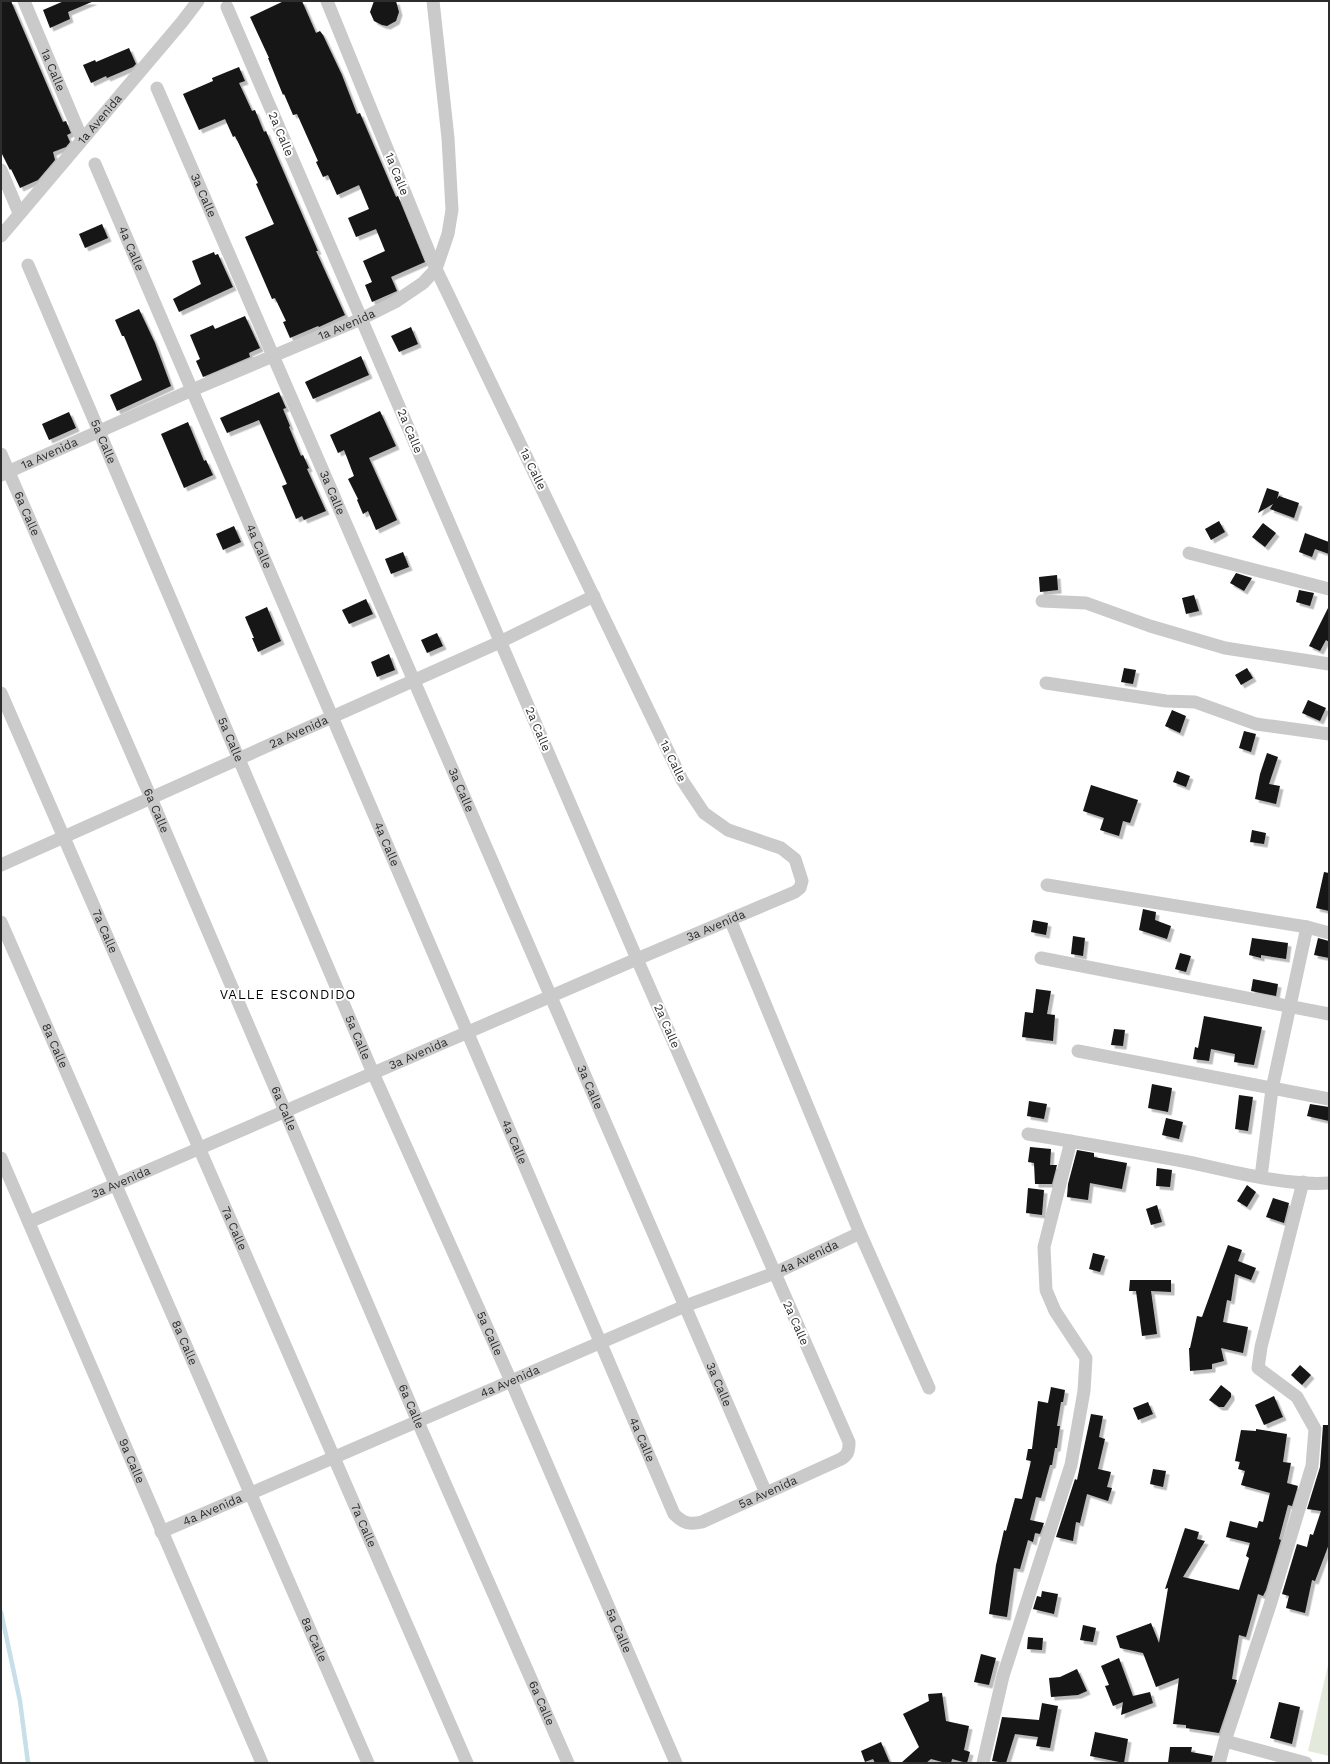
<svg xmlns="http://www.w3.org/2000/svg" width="1330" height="1764" viewBox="0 0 1330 1764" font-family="'Work Sans',sans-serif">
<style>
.green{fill:#e4eadb}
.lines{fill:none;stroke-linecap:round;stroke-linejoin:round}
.stream{stroke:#c7dfe9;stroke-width:4.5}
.building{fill:#141414;filter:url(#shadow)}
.minor{stroke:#cacaca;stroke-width:13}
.labels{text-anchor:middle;stroke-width:4;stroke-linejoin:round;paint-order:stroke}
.street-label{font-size:12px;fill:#2d2d2d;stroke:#fff}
.neighbourhood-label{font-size:13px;letter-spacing:1px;fill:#000;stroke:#fff}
</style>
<defs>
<filter id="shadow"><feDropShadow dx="3.5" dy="3.5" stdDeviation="0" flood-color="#0004"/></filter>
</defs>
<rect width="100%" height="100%" fill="#fff"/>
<path class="green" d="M 1329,1661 L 1329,1756 L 1308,1751 Z"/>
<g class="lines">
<path class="stream" d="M 1,1612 L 20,1701 L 28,1763"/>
</g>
<path class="building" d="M 1,1 L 11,1 L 56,106 L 63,122 L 66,121 L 71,133 L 67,135 L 70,142 L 66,147 L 53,152 L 55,160 L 38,180 L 20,188 L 11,169 L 10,170 L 1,152 Z
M 64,1 L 94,1 L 68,12 L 70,19 L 50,28 L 43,10 Z
M 284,1 L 302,1 L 316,33 L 320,31 L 323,35 L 342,75 L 357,114 L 360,113 L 396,197 L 398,196 L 425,262 L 391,277 L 397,291 L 372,302 L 365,285 L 372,282 L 363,261 L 385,251 L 376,229 L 356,237 L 348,218 L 369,209 L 359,185 L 337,195 L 328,175 L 323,177 L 316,162 L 318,161 L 297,114 L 293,115 L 284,94 L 283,95 L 268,58 L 269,58 L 250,17 Z
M 374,1 L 396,1 L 399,12 L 396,21 L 387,26 L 382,25 L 374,21 L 370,12 Z
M 129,48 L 136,64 L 133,67 L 107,78 L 106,76 L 91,83 L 83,65 L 95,60 L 96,62 Z
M 239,67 L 245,81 L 239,83 L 252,111 L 255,110 L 264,132 L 266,131 L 318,251 L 316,251 L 345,315 L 319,327 L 318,326 L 290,338 L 283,322 L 286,321 L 275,298 L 272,299 L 245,237 L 274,224 L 256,184 L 258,183 L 235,136 L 233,137 L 225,119 L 199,130 L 183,94 L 213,81 L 212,78 Z
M 102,224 L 108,238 L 85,248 L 79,234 Z
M 214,252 L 215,255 L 218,254 L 233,287 L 179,312 L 173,299 L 201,284 L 192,261 Z
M 139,309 L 155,343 L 171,386 L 117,411 L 110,395 L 142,380 L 124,336 L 122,336 L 115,320 Z
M 245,316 L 260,348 L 249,353 L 250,357 L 203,377 L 196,361 L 200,359 L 190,335 L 213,325 L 215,329 Z
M 411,327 L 418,344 L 399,352 L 391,336 Z
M 361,356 L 369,375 L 313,399 L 305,382 Z
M 279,392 L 286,408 L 283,409 L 290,426 L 289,427 L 301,456 L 303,455 L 309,468 L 307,469 L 326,511 L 304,520 L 302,516 L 296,519 L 282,486 L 287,484 L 259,420 L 227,433 L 220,418 Z
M 380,411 L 396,446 L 369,458 L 397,520 L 376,530 L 368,511 L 363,514 L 357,500 L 358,499 L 348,479 L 354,476 L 344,450 L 338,453 L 330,435 Z
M 69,412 L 76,428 L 49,440 L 42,424 Z
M 188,422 L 204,461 L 206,460 L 213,475 L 184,488 L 161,434 Z
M 1267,488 L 1279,492 L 1277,499 L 1279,496 L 1299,503 L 1294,518 L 1270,509 L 1273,504 L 1258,513 Z
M 1219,521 L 1225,532 L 1211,540 L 1205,529 Z
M 1263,523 L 1276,533 L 1265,547 L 1252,537 Z
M 234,526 L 241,542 L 223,550 L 216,534 Z
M 1305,533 L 1329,542 L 1329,554 L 1315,549 L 1312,557 L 1299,552 Z
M 403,552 L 409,567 L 391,574 L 385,559 Z
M 1236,573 L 1252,578 L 1244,591 L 1230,583 Z
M 1057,575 L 1058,590 L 1040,592 L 1039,577 Z
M 1299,590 L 1314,593 L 1310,606 L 1296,602 Z
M 1194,595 L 1199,611 L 1186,614 L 1182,598 Z
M 366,599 L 373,614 L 349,624 L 342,610 Z
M 1329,606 L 1329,642 L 1326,640 L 1320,651 L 1309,646 Z
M 267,607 L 281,641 L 258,652 L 252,638 L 254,638 L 245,617 Z
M 437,633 L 443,646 L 427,653 L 421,640 Z
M 389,654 L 395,670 L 377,677 L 371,662 Z
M 1124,668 L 1136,670 L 1133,684 L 1121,682 Z
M 1247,668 L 1253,678 L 1241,685 L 1235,675 Z
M 1308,700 L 1326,708 L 1320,721 L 1302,713 Z
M 1172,710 L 1186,716 L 1180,733 L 1165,726 Z
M 1244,731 L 1256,734 L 1251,752 L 1239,748 Z
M 1267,753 L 1278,757 L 1269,784 L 1280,786 L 1276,804 L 1255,799 L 1260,774 Z
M 1177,771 L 1190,776 L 1186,787 L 1173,782 Z
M 1091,785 L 1138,800 L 1130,823 L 1123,821 L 1119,836 L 1100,830 L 1104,818 L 1083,811 Z
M 1252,830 L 1266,833 L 1264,844 L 1250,842 Z
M 1324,872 L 1329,873 L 1329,911 L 1316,908 Z
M 1143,909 L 1156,912 L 1155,920 L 1171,926 L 1167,939 L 1139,930 Z
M 1033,920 L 1048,923 L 1046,935 L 1031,932 Z
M 1073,936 L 1085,938 L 1083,956 L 1071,954 Z
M 1252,938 L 1288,943 L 1286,959 L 1261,955 L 1261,958 L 1249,955 Z
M 1318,938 L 1329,941 L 1329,958 L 1314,955 Z
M 1180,953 L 1191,956 L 1186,972 L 1175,969 Z
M 1253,979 L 1278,984 L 1276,996 L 1251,991 Z
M 1036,989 L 1051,991 L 1047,1014 L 1055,1015 L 1053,1041 L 1022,1037 L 1025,1012 L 1033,1013 Z
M 1204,1016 L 1262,1027 L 1254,1065 L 1234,1062 L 1235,1054 L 1211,1049 L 1209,1061 L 1193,1059 L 1195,1047 L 1198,1048 Z
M 1114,1029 L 1125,1030 L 1123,1046 L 1111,1045 Z
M 1152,1084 L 1172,1088 L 1168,1112 L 1148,1108 Z
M 1239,1095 L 1253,1097 L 1248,1131 L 1235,1129 Z
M 1029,1101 L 1047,1104 L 1044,1119 L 1027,1116 Z
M 1310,1104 L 1329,1107 L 1329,1121 L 1307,1116 Z
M 1166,1118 L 1183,1122 L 1179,1139 L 1162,1135 Z
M 1030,1147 L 1051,1149 L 1050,1165 L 1057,1165 L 1052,1184 L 1035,1184 L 1034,1163 L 1028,1162 Z
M 1077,1150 L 1094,1153 L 1094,1157 L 1127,1163 L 1122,1189 L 1090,1183 L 1088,1200 L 1067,1197 L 1068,1184 Z
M 1157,1168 L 1172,1170 L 1170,1187 L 1156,1186 Z
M 1247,1185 L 1256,1192 L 1247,1207 L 1237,1201 Z
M 1028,1188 L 1044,1190 L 1042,1215 L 1026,1213 Z
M 1273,1198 L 1289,1203 L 1284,1223 L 1266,1217 Z
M 1157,1205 L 1162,1222 L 1151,1225 L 1146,1209 Z
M 1228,1245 L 1242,1250 L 1238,1261 L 1256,1268 L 1251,1280 L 1235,1274 L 1231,1301 L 1227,1300 L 1223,1322 L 1248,1327 L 1243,1353 L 1221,1348 L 1224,1361 L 1212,1364 L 1212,1369 L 1190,1371 L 1189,1348 L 1190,1348 L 1197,1316 L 1202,1317 Z
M 1093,1253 L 1105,1256 L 1100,1272 L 1089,1269 Z
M 1130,1280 L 1171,1280 L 1171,1292 L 1151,1291 L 1157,1334 L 1142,1336 L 1136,1291 L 1129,1291 Z
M 1300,1365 L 1311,1375 L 1302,1385 L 1291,1375 Z
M 1221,1385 L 1231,1393 L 1231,1397 L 1224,1407 L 1219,1407 L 1209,1400 Z
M 1051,1387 L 1065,1390 L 1063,1402 L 1061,1402 L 1057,1426 L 1060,1426 L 1057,1448 L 1055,1448 L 1052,1465 L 1050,1465 L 1041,1498 L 1036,1497 L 1030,1520 L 1044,1523 L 1040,1534 L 1035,1533 L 1033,1542 L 1028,1540 L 1020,1569 L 1014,1568 L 1007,1617 L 989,1614 L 996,1565 L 1004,1530 L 1006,1531 L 1015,1498 L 1022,1499 L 1031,1461 L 1026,1460 L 1028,1449 L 1032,1449 L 1038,1401 L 1048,1403 Z
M 1274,1396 L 1283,1417 L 1264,1425 L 1255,1405 Z
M 1148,1402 L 1153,1414 L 1138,1420 L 1133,1408 Z
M 1091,1414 L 1103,1416 L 1099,1437 L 1105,1439 L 1098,1469 L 1111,1472 L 1107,1487 L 1112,1488 L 1108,1501 L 1087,1494 L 1080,1523 L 1076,1522 L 1073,1541 L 1056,1537 L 1075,1479 L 1077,1480 Z
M 1323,1425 L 1329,1425 L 1329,1544 L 1315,1581 L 1312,1580 L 1305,1613 L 1286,1608 L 1289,1596 L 1282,1594 L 1297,1544 L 1307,1547 L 1310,1534 L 1313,1535 L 1321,1511 L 1307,1509 L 1320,1467 Z
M 1256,1429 L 1287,1434 L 1283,1462 L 1291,1463 L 1287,1483 L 1298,1486 L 1292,1506 L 1288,1505 L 1279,1539 L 1281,1540 L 1266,1590 L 1263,1596 L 1258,1594 L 1246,1637 L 1239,1635 L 1232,1679 L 1237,1680 L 1219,1733 L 1186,1728 L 1186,1725 L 1173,1724 L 1179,1678 L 1156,1687 L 1143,1653 L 1120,1648 L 1116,1636 L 1151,1623 L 1159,1643 L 1168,1588 L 1165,1589 L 1185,1528 L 1199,1532 L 1197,1539 L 1205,1541 L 1183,1577 L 1239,1590 L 1249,1558 L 1246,1556 L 1250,1543 L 1226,1537 L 1230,1521 L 1257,1528 L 1259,1521 L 1263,1522 L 1270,1493 L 1241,1485 L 1245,1471 L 1238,1469 L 1240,1462 L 1235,1461 L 1241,1430 L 1256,1431 Z
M 1153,1469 L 1166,1471 L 1163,1487 L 1150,1484 Z
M 1042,1591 L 1058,1594 L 1054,1614 L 1033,1609 L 1037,1596 L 1041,1597 Z
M 1083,1625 L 1096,1628 L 1093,1642 L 1080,1640 Z
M 1028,1637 L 1043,1638 L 1042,1650 L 1027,1649 Z
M 981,1654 L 996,1658 L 989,1685 L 974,1682 Z
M 1119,1658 L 1133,1696 L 1150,1692 L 1153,1703 L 1121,1715 L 1123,1702 L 1113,1706 L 1105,1686 L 1109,1685 L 1101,1666 Z
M 1077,1669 L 1087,1691 L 1078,1695 L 1051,1697 L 1049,1678 L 1060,1677 Z
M 942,1693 L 946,1721 L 969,1726 L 964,1750 L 970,1752 L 967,1763 L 952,1759 L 951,1763 L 946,1763 L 931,1759 L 926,1763 L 901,1763 L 919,1747 L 903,1714 L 929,1701 L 928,1694 Z
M 1279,1702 L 1300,1707 L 1292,1744 L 1270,1738 Z
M 1042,1703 L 1058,1706 L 1050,1748 L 1036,1746 L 1038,1737 L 1015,1734 L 1006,1763 L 992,1761 L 1002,1717 L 1039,1720 Z
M 1095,1732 L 1128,1739 L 1124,1763 L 1090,1756 Z
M 881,1742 L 890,1763 L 875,1763 L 873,1759 L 865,1762 L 861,1751 Z
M 1170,1747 L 1192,1747 L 1191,1752 L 1213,1756 L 1211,1763 L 1168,1763 Z"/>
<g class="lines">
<g class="minor">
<path id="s1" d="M 24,1 L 82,139"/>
<path id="s2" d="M 157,88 L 766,1493"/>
<path id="s3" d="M 95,164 L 674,1514 C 683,1523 689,1525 702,1522 L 841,1459 C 848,1455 849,1451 849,1442 L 637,959 L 227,7"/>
<path d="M 1,170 L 19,213"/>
<path id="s4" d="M 1,236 L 182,22 L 198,1"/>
<path id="s5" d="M 28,265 L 373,1073 L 511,1381 L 676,1763"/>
<path id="s6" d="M 1,454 L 151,798 L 418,1422 L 568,1763"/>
<path id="s7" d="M 1,475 L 192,390 L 361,319 L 395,302 L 423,283 L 436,269 L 448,234 L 452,210 L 448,138 L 433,1"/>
<path d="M 1189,553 L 1329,589"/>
<path d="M 1042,601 L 1086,603 L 1150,626 L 1225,648 L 1329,664"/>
<path d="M 1046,683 L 1166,701 L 1195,702 L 1256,724 L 1329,734"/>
<path id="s8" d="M 1,693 L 467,1763"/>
<path id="s9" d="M 1,865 L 500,642 L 594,596"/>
<path d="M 1047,885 L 1307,927 L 1329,933"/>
<path d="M 730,919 L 860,1233 L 929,1388"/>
<path id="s10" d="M 1,922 L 368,1763"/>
<path d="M 1041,958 L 1329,1014"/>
<path d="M 1078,1051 L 1329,1099"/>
<path d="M 1028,1134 C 1082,1143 1135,1152 1188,1162 C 1232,1171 1284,1186 1329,1183"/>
<path id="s11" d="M 1,1158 L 262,1763"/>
<path d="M 1261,1177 L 1272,1089 L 1307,927"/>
<path id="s12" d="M 29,1222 L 637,959 L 795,892 L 800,888 L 802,881 L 795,859 L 781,848 L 728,830 L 704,813 L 682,780 L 436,269 L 327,1"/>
<path id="s13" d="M 161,1532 L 685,1306 L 775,1273 L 860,1233"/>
<path d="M 1225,1741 L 1306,1763"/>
<path d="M 983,1763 L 1003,1676 L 1071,1465 L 1084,1391 L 1086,1358 L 1055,1311 L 1046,1290 L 1044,1247 L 1071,1141"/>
<path d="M 1219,1763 L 1225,1741 L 1270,1605 L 1312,1466 L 1315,1429 L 1297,1397 L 1258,1368 L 1261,1347 L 1303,1182"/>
</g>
</g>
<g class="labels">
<g class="street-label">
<text dy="4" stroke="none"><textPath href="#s1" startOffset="75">1a Calle</textPath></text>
<text dy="4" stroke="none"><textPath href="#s4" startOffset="153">1a Avenida</textPath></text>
<text transform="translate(281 134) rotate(67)" y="4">2a Calle</text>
<text transform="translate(397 174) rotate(68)" y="4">1a Calle</text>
<text dy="4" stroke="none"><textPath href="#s2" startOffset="117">3a Calle</textPath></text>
<text dy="4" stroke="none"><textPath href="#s3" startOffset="92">4a Calle</textPath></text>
<text dy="4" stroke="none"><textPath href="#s7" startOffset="377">1a Avenida</textPath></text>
<text transform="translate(410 431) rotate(67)" y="4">2a Calle</text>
<text dy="4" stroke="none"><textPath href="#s5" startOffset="192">5a Calle</textPath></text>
<text dy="4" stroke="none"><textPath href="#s7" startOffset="53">1a Avenida</textPath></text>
<text transform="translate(533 469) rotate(64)" y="4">1a Calle</text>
<text dy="4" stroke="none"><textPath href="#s2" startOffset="441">3a Calle</textPath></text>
<text dy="4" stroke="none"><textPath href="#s6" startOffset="65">6a Calle</textPath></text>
<text dy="4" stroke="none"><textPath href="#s3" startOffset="416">4a Calle</textPath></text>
<text transform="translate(538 729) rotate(67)" y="4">2a Calle</text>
<text dy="4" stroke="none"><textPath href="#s9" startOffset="326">2a Avenida</textPath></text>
<text dy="4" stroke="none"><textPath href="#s5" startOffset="516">5a Calle</textPath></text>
<text transform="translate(673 761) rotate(64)" y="4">1a Calle</text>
<text dy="4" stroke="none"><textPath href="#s2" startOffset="765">3a Calle</textPath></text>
<text dy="4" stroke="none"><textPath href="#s6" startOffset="389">6a Calle</textPath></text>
<text dy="4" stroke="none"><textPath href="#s3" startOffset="740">4a Calle</textPath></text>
<text dy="4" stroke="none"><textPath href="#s12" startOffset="748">3a Avenida</textPath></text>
<text dy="4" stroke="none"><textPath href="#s8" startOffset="260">7a Calle</textPath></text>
<text transform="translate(667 1026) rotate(66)" y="4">2a Calle</text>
<text dy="4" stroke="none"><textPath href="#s5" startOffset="840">5a Calle</textPath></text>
<text dy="4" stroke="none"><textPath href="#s10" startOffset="135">8a Calle</textPath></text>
<text dy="4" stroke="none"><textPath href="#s12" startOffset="424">3a Avenida</textPath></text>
<text dy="4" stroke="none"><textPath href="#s2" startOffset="1089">3a Calle</textPath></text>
<text dy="4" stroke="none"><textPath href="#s6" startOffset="713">6a Calle</textPath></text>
<text dy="4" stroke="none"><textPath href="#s3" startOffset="1064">4a Calle</textPath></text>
<text dy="4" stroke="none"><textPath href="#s12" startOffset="100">3a Avenida</textPath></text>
<text dy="4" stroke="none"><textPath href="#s8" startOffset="584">7a Calle</textPath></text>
<text dy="4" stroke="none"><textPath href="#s13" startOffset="704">4a Avenida</textPath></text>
<text transform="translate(796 1323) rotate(66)" y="4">2a Calle</text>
<text dy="4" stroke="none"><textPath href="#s5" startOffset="1164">5a Calle</textPath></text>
<text dy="4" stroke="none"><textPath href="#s10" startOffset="459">8a Calle</textPath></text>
<text dy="4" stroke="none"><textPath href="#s13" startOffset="380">4a Avenida</textPath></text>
<text dy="4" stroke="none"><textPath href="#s2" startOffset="1413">3a Calle</textPath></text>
<text dy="4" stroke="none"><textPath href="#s6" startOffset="1037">6a Calle</textPath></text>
<text dy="4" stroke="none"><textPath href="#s3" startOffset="1388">4a Calle</textPath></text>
<text dy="4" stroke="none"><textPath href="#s11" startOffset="330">9a Calle</textPath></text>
<text dy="4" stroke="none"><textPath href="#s3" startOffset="1572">5a Avenida</textPath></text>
<text dy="4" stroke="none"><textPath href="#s13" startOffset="56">4a Avenida</textPath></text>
<text dy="4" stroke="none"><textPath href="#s8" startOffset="908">7a Calle</textPath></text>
<text dy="4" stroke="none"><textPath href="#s5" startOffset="1488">5a Calle</textPath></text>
<text dy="4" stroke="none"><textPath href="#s10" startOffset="783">8a Calle</textPath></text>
<text dy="4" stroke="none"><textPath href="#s6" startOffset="1361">6a Calle</textPath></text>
</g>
<g class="neighbourhood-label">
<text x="288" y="999">VALLE ESCONDIDO</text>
</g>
</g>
<rect width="1330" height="1764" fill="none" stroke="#2d2d2d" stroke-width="4"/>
</svg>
